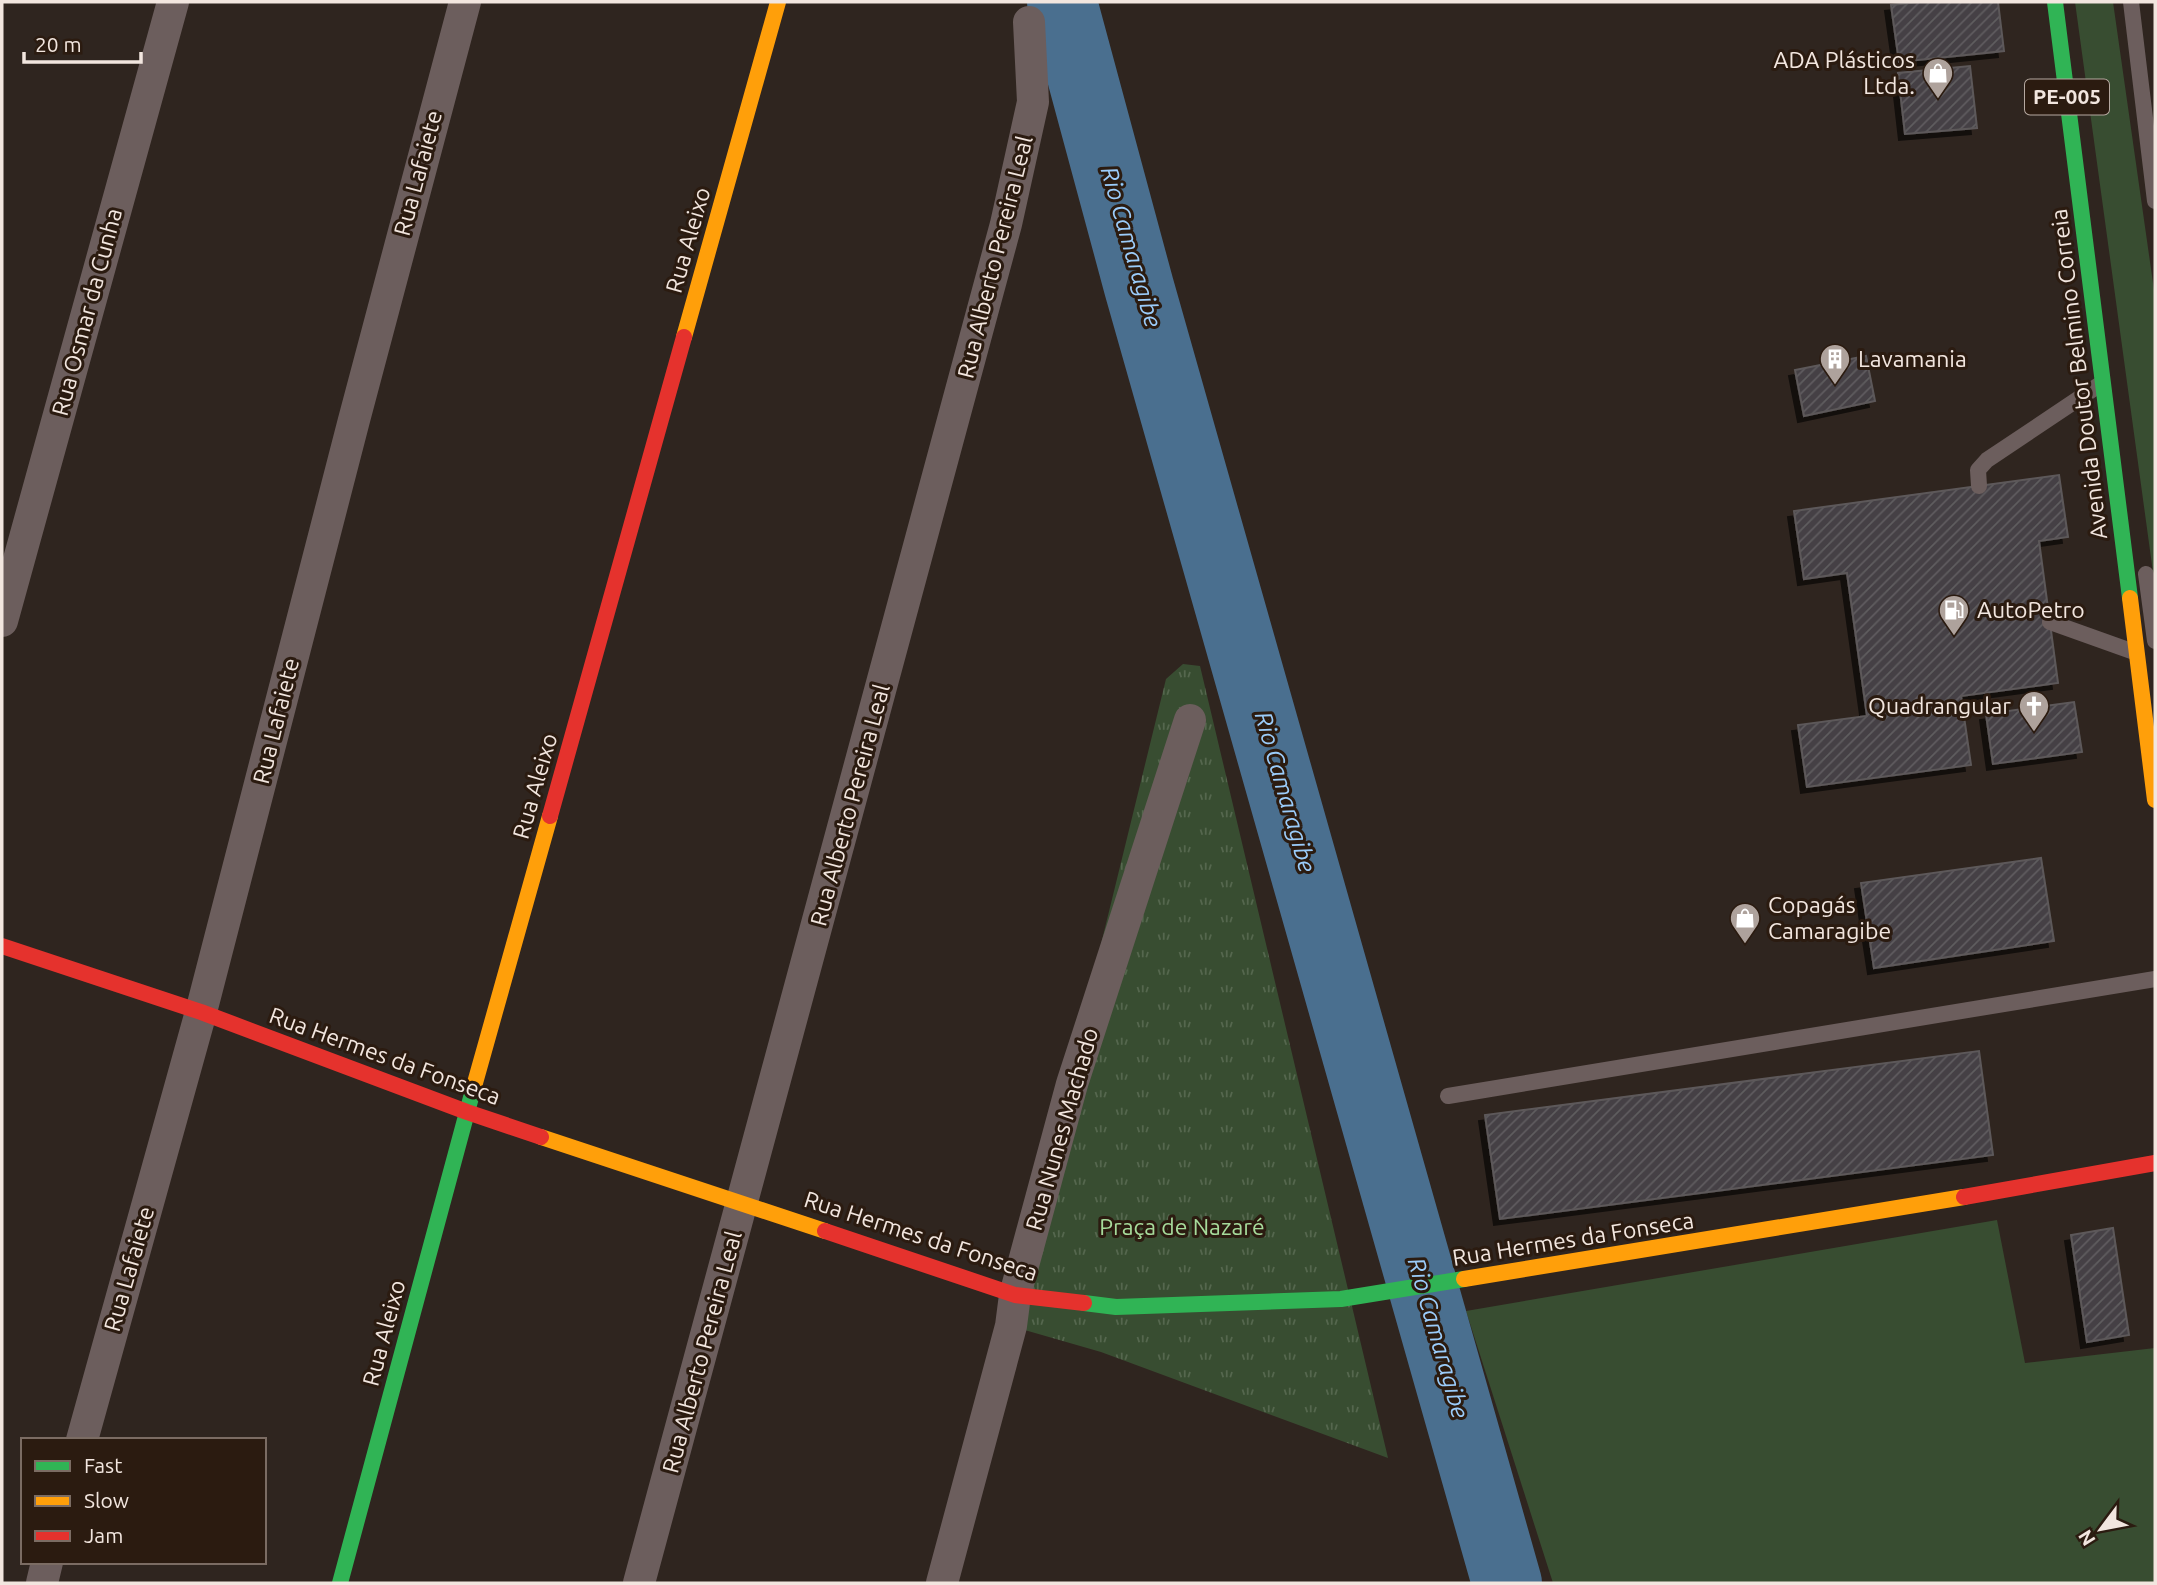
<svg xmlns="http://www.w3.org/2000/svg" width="2157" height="1585" viewBox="0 0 2157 1585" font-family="Ubuntu,sans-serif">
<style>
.grass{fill:#384d31}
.park{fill:url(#park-tufts)}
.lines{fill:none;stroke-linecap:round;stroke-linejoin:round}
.river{stroke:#4a6f8f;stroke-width:70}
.building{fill:url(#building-hatch);stroke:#5d595a;stroke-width:2;filter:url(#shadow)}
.lane{stroke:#6c5e5d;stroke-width:16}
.street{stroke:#6c5e5d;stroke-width:32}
.fast{stroke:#30b455;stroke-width:16}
.slow{stroke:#ff9f0a;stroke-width:16}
.jam{stroke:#e5322d;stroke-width:16}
.labels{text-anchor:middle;stroke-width:6;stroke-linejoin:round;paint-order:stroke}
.shield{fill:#2b1b10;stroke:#b6a9a1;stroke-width:2}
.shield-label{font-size:21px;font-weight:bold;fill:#f2e6df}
.poi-label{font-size:23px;fill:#f2e6df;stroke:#2b1b10;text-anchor:start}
.street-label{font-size:23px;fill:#f2e6df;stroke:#2b1b10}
.park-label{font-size:23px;fill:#a6db9b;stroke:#2b1b10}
.water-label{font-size:24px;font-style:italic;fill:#9bccfa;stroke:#2b1b10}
</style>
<defs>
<pattern id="park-tufts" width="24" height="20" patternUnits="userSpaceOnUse" patternTransform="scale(1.75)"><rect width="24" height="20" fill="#384d31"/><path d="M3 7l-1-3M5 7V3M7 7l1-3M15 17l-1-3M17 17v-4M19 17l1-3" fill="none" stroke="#55674e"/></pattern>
<pattern id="building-hatch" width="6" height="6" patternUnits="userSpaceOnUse" patternTransform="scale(1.75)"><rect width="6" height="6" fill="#444044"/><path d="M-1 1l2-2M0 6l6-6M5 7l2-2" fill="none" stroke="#5f5c5f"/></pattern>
<filter id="shadow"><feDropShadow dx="-6" dy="6" stdDeviation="0" flood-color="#0009"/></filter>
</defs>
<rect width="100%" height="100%" fill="#2f251f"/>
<path class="grass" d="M 2075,2 L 2113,2 L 2155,297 L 2155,587 Z
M 1997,1220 L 2025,1363 L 2155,1348 L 2155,1583 L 1553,1583 L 1466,1311 Z"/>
<path class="park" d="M 1183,664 L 1200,666 L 1388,1458 L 1101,1352 L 1011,1326 L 1015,1295 L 1166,679 Z"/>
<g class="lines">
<path class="river" d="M 1062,2 L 1139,287 L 1507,1583"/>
</g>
<path class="building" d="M 1920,2 L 1998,2 L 2004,51 L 1899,62 L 1891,5 Z
M 1970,66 L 1977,128 L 1905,134 L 1898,73 Z
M 1866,356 L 1875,401 L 1804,416 L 1795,370 Z
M 2059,475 L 2068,537 L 2039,541 L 2058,683 L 1961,696 L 1971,765 L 1807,787 L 1798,725 L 1867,716 L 1847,573 L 1804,579 L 1794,511 Z
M 2074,702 L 2082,752 L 1993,764 L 1986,714 Z
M 2041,858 L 2054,941 L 1874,968 L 1861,883 Z
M 1979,1051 L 1993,1155 L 1500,1219 L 1485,1115 Z
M 2113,1228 L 2129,1335 L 2087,1342 L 2071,1235 Z"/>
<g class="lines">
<path class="lane" d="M 2131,2 L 2155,201
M 1979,486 L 1978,470 L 1987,460 L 2102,383
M 2146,574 L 2155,641
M 2050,622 L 2134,652
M 1448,1096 L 2155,979"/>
<path class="street" d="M 2,621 L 173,2
M 82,1440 L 201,1012 L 354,420 L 465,2
M 42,1583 L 47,1562
M 639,1583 L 1006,224 L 1033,102 L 1029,22
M 942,1583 L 1011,1326 L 1015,1295 L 1072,1084 L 1190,720"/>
<path class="fast" d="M 2055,2 L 2130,598
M 1084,1303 L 1116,1307 L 1341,1299 L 1464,1279
M 340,1583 L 473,1090"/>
<path class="slow" d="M 684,337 L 778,2
M 2130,598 L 2155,800
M 473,1090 L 550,816
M 541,1137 L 825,1231
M 1464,1279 L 1964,1197"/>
<path class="jam" d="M 550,816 L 684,337
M 2,946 L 201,1012 L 467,1112 L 541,1137
M 1964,1197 L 2155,1163
M 825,1231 L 1015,1295 L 1084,1303"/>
</g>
<defs>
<g id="shop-pin" transform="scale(1.575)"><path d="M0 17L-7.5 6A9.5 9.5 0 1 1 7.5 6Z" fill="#aea29c" stroke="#2b1b10"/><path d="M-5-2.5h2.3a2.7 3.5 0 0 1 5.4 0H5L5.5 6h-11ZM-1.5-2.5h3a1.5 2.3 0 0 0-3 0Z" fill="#fff"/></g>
<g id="building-pin" transform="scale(1.575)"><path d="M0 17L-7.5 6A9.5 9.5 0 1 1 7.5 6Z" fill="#aea29c" stroke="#2b1b10"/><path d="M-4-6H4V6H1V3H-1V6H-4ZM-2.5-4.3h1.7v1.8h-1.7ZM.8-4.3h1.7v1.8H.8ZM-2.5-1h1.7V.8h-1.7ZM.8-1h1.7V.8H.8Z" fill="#fff"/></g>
<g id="fuel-pin" transform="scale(1.575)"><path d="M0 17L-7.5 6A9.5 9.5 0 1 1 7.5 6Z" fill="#aea29c" stroke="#2b1b10"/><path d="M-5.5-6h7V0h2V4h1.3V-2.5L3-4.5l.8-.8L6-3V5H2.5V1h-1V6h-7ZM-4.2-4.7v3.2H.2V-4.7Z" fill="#fff"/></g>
<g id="church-pin" transform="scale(1.575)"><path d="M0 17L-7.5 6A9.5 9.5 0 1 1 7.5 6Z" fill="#aea29c" stroke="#2b1b10"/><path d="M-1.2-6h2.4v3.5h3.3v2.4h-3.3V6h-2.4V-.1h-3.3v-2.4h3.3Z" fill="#fff"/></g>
</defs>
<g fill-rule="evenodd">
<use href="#shop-pin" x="1938" y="73"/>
<use href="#building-pin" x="1835" y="359"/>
<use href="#fuel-pin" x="1954" y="610"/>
<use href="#church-pin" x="2034" y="706"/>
<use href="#shop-pin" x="1745" y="918"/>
</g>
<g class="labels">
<rect class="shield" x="2025" y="79.5" width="84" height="35" rx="5"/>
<g class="shield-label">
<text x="2067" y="104">PE-005</text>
</g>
<g class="poi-label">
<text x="1915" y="68" text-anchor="end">ADA Plásticos<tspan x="1915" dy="26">Ltda.</tspan></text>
<text x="1858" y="367">Lavamania</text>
<text x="1977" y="618">AutoPetro</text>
<text x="2011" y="714" text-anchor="end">Quadrangular</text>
<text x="1768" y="913">Copagás<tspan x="1768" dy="26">Camaragibe</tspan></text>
</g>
<g class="street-label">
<text transform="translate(418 173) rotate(-75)" y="8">Rua Lafaiete</text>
<text transform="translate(688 240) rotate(-74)" y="8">Rua Aleixo</text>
<text transform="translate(995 257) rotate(-76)" y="8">Rua Alberto Pereira Leal</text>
<text transform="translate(87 312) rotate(-75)" y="8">Rua Osmar da Cunha</text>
<text transform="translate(2079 374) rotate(-97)" y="8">Avenida Doutor Belmino Correia</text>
<text transform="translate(276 721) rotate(-76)" y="8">Rua Lafaiete</text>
<text transform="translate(535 786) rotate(-74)" y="8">Rua Aleixo</text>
<text transform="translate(850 805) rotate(-75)" y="8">Rua Alberto Pereira Leal</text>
<text transform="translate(385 1056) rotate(20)" y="8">Rua Hermes da Fonseca</text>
<text transform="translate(1062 1129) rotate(-74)" y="8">Rua Nunes Machado</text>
<text transform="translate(921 1236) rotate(18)" y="8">Rua Hermes da Fonseca</text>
<text transform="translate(1573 1239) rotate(-9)" y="8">Rua Hermes da Fonseca</text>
<text transform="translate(129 1269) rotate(-74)" y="8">Rua Lafaiete</text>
<text transform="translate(384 1333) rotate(-75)" y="8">Rua Aleixo</text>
<text transform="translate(702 1352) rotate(-75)" y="8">Rua Alberto Pereira Leal</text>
</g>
<g class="park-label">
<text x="1182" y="1235">Praça de Nazaré</text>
</g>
<g class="water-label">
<text transform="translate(1131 247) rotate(74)" y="8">Rio Camaragibe</text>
<text transform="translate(1285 792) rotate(74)" y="8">Rio Camaragibe</text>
<text transform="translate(1438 1338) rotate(74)" y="8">Rio Camaragibe</text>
</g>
</g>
<rect width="2157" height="1585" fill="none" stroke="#f2e6df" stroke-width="7"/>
<rect x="21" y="1438" width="245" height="126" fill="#2b1b10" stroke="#7b6c63" stroke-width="2"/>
<rect x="35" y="1461" width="35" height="10" fill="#30b455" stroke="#7b6c63" stroke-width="2"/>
<text x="84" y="1473" font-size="21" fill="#f2e6df">Fast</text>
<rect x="35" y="1496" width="35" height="10" fill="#ff9f0a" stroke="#7b6c63" stroke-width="2"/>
<text x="84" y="1508" font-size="21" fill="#f2e6df">Slow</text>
<rect x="35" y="1531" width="35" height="10" fill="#e5322d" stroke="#7b6c63" stroke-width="2"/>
<text x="84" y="1543" font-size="21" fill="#f2e6df">Jam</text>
<g transform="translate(2101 1529) rotate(238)" stroke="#2b1b10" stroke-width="5" paint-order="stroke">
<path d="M0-5L12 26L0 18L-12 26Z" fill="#f2e6df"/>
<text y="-10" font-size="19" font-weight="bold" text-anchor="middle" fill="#f2e6df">N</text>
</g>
<path d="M24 52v10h117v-10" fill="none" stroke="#f2e6df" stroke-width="3.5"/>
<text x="35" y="52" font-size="21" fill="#f2e6df" stroke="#2b1b10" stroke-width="5" paint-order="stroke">20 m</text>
</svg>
